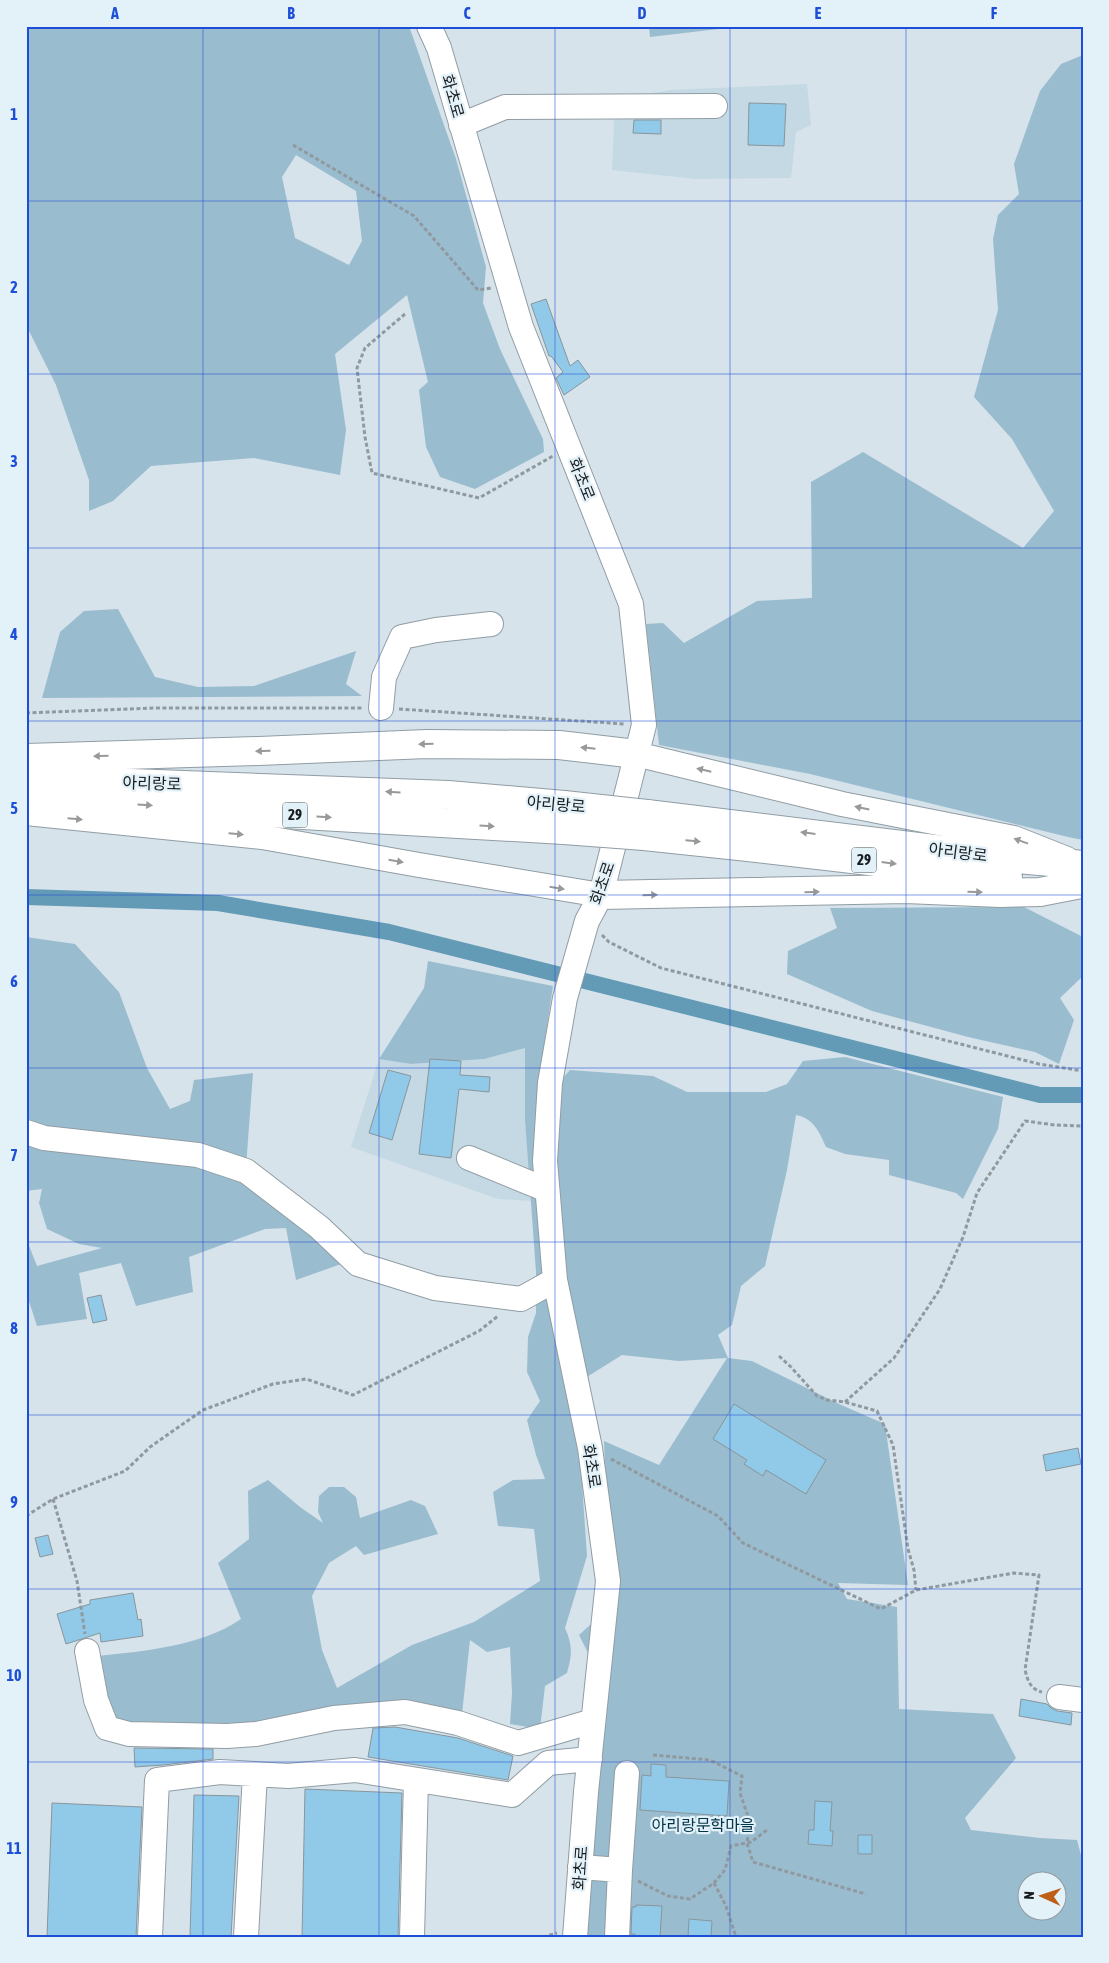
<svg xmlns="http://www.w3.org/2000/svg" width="1109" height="1963" viewBox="0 0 1109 1963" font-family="'Asap Condensed','Noto Sans KR',sans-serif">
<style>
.built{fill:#c4d9e4}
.green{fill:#9abccf;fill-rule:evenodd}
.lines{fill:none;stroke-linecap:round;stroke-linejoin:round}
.canal{stroke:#639ab6;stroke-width:16}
.building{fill:#91cae8;stroke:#89959c}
.minor-casing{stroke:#919da4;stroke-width:26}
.major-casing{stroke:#919da4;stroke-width:30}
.path{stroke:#9099a0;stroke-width:3;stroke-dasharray:4 2.5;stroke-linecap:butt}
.minor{stroke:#fff;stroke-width:24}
.major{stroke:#fff;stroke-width:28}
.major-bridge-casing{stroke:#919da4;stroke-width:30;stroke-linecap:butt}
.major-bridge{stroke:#fff;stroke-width:28}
.oneway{fill:#97999a}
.grid{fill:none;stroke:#1d4ed8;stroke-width:1;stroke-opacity:0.55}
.labels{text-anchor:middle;stroke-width:4.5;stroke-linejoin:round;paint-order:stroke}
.shield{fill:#e3f1f8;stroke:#555c60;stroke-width:1}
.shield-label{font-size:15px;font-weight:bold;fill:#181c1f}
.street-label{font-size:16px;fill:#181c1f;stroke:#e3f1f8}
.park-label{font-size:16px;fill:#023549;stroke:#e3f1f8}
.neatline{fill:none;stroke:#1d4ed8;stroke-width:2}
.grid-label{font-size:16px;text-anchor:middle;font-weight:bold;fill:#1d4ed8}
</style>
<rect width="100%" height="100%" fill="#d6e3eb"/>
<path class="built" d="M 807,84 L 811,125 L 796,132 L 791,178 L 696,179 L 612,170 L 615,100 L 670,90 Z
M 525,1047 L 525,1120 L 531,1201 L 498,1199 L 351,1147 L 379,1059 L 411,1064 L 484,1059 Z"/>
<path class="green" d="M 26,26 L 409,26 L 456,159 L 486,267 L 483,303 L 500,349 L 543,439 L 544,452 L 475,489 L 440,477 L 426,447 L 419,390 L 428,382 L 407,295 L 335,354 L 346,430 L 340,475 L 254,458 L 151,466 L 113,501 L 89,511 L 89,480 L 56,385 L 26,325 ZM 296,155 L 356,191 L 362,241 L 349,265 L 295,238 L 282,177 Z
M 649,26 L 744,26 L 650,37 Z
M 1083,55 L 1083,840 L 1068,837 L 810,774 L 659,745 L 646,624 L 663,623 L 684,643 L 757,601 L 812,598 L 811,482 L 863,452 L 1023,548 L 1054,511 L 1012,439 L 974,397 L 998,310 L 993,239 L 998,215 L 1019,194 L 1014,164 L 1040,91 L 1061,64 Z
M 118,609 L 155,677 L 198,687 L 254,686 L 356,651 L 346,684 L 362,696 L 42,698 L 60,632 L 84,611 Z
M 1024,907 L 1083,937 L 1083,976 L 1060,998 L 1074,1020 L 1059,1064 L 1035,1052 L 968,1037 L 872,1011 L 787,974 L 788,951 L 837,928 L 830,908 Z
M 26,937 L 75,944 L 119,992 L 147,1068 L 170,1109 L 190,1101 L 194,1080 L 253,1073 L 245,1180 L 344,1263 L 296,1280 L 286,1228 L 265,1229 L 189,1257 L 193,1292 L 136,1306 L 121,1263 L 79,1273 L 87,1319 L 37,1326 L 26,1292 L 26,1238 L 37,1266 L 102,1248 L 79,1244 L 47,1229 L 39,1203 L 42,1189 L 26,1191 Z
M 428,961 L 553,986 L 544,1046 L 538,1105 L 570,1070 L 653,1076 L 687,1092 L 766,1092 L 787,1084 L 803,1061 L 845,1057 L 1003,1097 L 998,1129 L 963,1199 L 956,1193 L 889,1175 L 889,1160 L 845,1154 L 826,1147 C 819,1131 813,1118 796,1115 L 787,1170 L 765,1266 L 741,1286 L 732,1325 L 718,1335 L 728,1358 L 752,1361 L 839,1404 L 885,1424 L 908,1585 L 838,1583 L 847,1599 L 897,1607 L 899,1709 L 993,1714 L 1016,1758 L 965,1818 L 971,1830 L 1040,1838 L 1077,1840 L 1083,1863 L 1083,1937 L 582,1937 L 603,1683 L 579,1635 L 610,1607 L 604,1441 L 659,1465 L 727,1358 L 679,1361 L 622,1355 L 566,1390 L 581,1469 L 587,1556 L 565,1628 C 573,1646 572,1655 567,1673 L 545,1686 L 540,1729 L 510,1724 L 512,1693 L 510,1647 L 487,1652 L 470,1640 L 462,1714 L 243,1728 L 113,1722 L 98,1656 C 145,1651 202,1646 241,1619 L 218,1563 L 249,1539 L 248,1491 L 268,1480 L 300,1507 L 323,1523 L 318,1512 L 319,1496 L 329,1487 L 344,1487 L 356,1497 L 360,1518 L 411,1500 L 425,1506 L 438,1534 L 364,1555 L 356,1546 L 329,1563 L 312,1596 L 322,1650 L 337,1688 L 412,1645 L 474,1622 L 540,1581 L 534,1529 L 498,1526 L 493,1492 L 513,1480 L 545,1479 L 536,1455 L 527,1420 L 540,1401 L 527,1372 L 528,1337 L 536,1313 L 536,1272 L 525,1120 L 525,1048 L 484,1059 L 411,1064 L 379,1059 L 424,988 ZM 1026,1880 L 1056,1880 L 1056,1910 L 1026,1910 Z"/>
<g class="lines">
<path class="canal" d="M 26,897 L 218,903 L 389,932 L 1040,1095 L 1083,1095"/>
</g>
<path class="building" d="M 749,103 L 786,104 L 784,146 L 748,145 Z
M 634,120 L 661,120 L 661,134 L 633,133 Z
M 546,299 L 570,366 L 578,360 L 590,377 L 564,395 L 556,378 L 563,372 L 551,356 L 549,356 L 531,304 Z
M 430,1059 L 461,1061 L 460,1075 L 490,1077 L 489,1092 L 459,1089 L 451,1158 L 419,1154 Z
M 388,1070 L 411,1076 L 392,1140 L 369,1133 Z
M 101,1295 L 107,1320 L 93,1323 L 87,1298 Z
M 734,1404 L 826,1460 L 806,1494 L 766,1470 L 763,1476 L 744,1464 L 747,1460 L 713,1439 Z
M 1078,1448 L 1081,1464 L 1046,1471 L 1043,1455 Z
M 48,1535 L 53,1554 L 40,1557 L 35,1538 Z
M 133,1593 L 138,1620 L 141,1619 L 143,1636 L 101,1642 L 100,1633 L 66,1644 L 57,1614 L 90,1604 L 90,1600 Z
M 1021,1699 L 1047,1704 L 1051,1708 L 1057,1711 L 1072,1713 L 1071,1725 L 1019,1716 Z
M 395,1727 L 458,1738 L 513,1756 L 508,1780 L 368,1757 L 373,1728 Z
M 134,1748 L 213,1749 L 213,1759 L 163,1765 L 135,1767 Z
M 651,1764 L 666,1765 L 666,1777 L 729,1781 L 727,1816 L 640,1810 L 642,1775 L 651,1776 Z
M 305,1789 L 402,1793 L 398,1937 L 302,1937 Z
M 194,1795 L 239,1796 L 231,1937 L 190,1937 Z
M 815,1801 L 832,1802 L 830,1831 L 833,1831 L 832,1846 L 808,1844 L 809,1830 L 814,1830 Z
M 52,1803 L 142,1807 L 136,1937 L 47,1937 Z
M 858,1835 L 872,1835 L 872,1854 L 858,1854 Z
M 636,1905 L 662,1906 L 660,1937 L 635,1937 L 635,1934 L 631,1934 L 632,1907 L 636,1907 Z
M 689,1919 L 712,1921 L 711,1937 L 688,1937 Z"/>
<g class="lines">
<g class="minor-casing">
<path id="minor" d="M 429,26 L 439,48 L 521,327 L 631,604 L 644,725 L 601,895 L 587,921 L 565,998 L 550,1083 L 545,1161 L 555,1280 L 590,1448 L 608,1581 L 586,1792 L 575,1937
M 461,125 L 505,107 L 715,106
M 381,708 L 384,677 L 402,637 L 436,630 L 491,624
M 636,754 L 842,804 L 1014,838 L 1067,859
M 26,813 L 262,837 L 419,865 L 601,895
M 26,1132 L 44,1138 L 198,1155 L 246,1171 L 319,1227 L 358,1264 L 435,1288 L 521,1299 L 555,1280
M 469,1158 L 547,1190
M 87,1651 L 96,1700 L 107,1728 L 129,1734 L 227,1736 L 256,1734 L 334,1718 L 405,1712 L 458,1723 L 518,1743 L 593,1721
M 1059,1697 L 1083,1700
M 580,1867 L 620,1870 L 617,1937
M 620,1870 L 627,1773
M 150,1937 L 157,1780 L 220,1772 L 288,1776 L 355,1770 L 512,1795 L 548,1763 L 590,1759
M 246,1937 L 255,1774
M 412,1937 L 416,1780"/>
</g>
<g class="major-casing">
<path id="major" d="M 26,758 L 259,751 L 427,744 L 559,745 L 636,754
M 26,779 L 448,795 L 564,805
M 26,799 L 564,830
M 647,814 L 1018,859 L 1083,865
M 644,836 L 739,846 L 1008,877
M 601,895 L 906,889 L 1000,893 L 1040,892 L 1076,885"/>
</g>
<path class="path" d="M 293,145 L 414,216 L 478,290 L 491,288
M 405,314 L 365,348 L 357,368 L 365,437 L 372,473 L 479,498 L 553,456
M 399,709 L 625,724
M 26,713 L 154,708 L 363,708
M 602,935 L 609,942 L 661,968 L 1039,1064 L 1083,1071
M 779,1356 L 791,1367 L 817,1396 L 827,1400 L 845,1402 L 877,1411 L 893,1445 L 908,1549 L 914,1570 L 916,1590
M 845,1402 L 894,1358 L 940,1289 L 963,1237 L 977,1193 L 1025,1121 L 1055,1125 L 1083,1126
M 611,1459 L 718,1516 L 743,1543 L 881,1609 L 916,1590 L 1014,1573 L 1039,1575 L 1025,1670 C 1028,1681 1030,1689 1042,1692
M 53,1499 L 77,1581 L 85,1634
M 26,1516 L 53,1499 L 125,1471 L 150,1447 L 203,1410 L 273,1384 L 306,1379 L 353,1395 L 479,1331 L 498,1316
M 653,1755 L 710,1760 L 742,1776 L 740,1793 L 750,1822 L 747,1843 L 753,1862 L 866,1894
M 638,1881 L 668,1896 L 690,1899 L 714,1883 L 725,1870 L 731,1846 L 751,1842 L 767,1830
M 714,1883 L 726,1906 L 736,1937
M 543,1937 L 557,1933"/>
<use href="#minor" class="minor"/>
<use href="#major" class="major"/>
<g class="major-bridge-casing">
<path id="major-bridge" d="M 564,805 L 647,814
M 564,830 L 644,836"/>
</g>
<use href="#major-bridge" class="major-bridge"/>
</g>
<defs><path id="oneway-solid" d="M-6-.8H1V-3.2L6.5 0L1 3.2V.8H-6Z" transform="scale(1.25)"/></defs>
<g class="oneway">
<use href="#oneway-solid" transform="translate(426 744) rotate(179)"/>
<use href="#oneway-solid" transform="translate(588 748) rotate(-174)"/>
<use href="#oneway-solid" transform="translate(263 751) rotate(178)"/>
<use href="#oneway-solid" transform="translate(101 756) rotate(179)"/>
<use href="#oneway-solid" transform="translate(704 770) rotate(-167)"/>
<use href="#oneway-solid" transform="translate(393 792) rotate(-177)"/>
<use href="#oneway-solid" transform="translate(145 805) rotate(4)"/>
<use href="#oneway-solid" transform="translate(862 808) rotate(-168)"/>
<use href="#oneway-solid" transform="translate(324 817) rotate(4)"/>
<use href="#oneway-solid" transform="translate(75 819) rotate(5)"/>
<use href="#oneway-solid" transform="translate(487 826) rotate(3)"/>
<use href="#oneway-solid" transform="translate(808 833) rotate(-173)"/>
<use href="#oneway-solid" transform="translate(236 834) rotate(5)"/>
<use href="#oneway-solid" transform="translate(693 841) rotate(5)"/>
<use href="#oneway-solid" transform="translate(1021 841) rotate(-160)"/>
<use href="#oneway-solid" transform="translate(396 861) rotate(10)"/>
<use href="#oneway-solid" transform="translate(889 863) rotate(7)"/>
<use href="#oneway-solid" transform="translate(557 888) rotate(9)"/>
<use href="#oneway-solid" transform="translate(812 892) rotate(-1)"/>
<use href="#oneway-solid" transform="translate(975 892) rotate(2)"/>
<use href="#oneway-solid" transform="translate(650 895) rotate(-1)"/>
</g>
<path class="grid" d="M 203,26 L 203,1937M 379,26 L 379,1937M 555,26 L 555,1937M 730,26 L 730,1937M 906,26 L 906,1937M 26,201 L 1083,201M 26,374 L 1083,374M 26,548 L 1083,548M 26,721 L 1083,721M 26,895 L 1083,895M 26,1068 L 1083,1068M 26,1242 L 1083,1242M 26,1415 L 1083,1415M 26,1589 L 1083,1589M 26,1762 L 1083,1762"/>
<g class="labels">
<g class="shield">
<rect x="282.5" y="802.5" width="25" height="25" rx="4"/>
<rect x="851.5" y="847.5" width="25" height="25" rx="4"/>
</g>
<g class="shield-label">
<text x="295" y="820">29</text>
<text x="864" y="865">29</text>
</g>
<g class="street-label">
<text transform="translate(453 96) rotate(74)" y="6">화초로</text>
<text transform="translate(582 479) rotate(68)" y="6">화초로</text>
<text transform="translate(152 783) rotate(2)" y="6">아리랑로</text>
<text transform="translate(556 804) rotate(5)" y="6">아리랑로</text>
<text transform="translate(958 852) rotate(7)" y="6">아리랑로</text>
<text transform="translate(602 883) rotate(-71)" y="6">화초로</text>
<text transform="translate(592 1466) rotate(81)" y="6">화초로</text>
<text transform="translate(580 1868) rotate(-86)" y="6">화초로</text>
</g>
<g class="park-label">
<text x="703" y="1831">아리랑문학마을</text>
</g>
</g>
<rect width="1109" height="1963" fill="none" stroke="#e3f1f8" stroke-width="55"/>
<g transform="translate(1042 1896) rotate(273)"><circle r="24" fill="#e3f1f8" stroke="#929ca1"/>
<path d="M0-4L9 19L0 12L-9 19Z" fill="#be5f17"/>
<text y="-8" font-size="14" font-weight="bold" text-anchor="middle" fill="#181c1f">N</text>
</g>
<rect x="28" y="28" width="1054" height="1908" class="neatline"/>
<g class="grid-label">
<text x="115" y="19">A</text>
<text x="291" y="19">B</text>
<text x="467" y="19">C</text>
<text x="642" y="19">D</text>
<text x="818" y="19">E</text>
<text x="994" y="19">F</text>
<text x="14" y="120">1</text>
<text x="14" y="293">2</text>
<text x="14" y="467">3</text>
<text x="14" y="640">4</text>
<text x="14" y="814">5</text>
<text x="14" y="987">6</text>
<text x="14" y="1161">7</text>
<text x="14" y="1334">8</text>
<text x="14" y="1508">9</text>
<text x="14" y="1681">10</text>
<text x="14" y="1854">11</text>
</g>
</svg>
